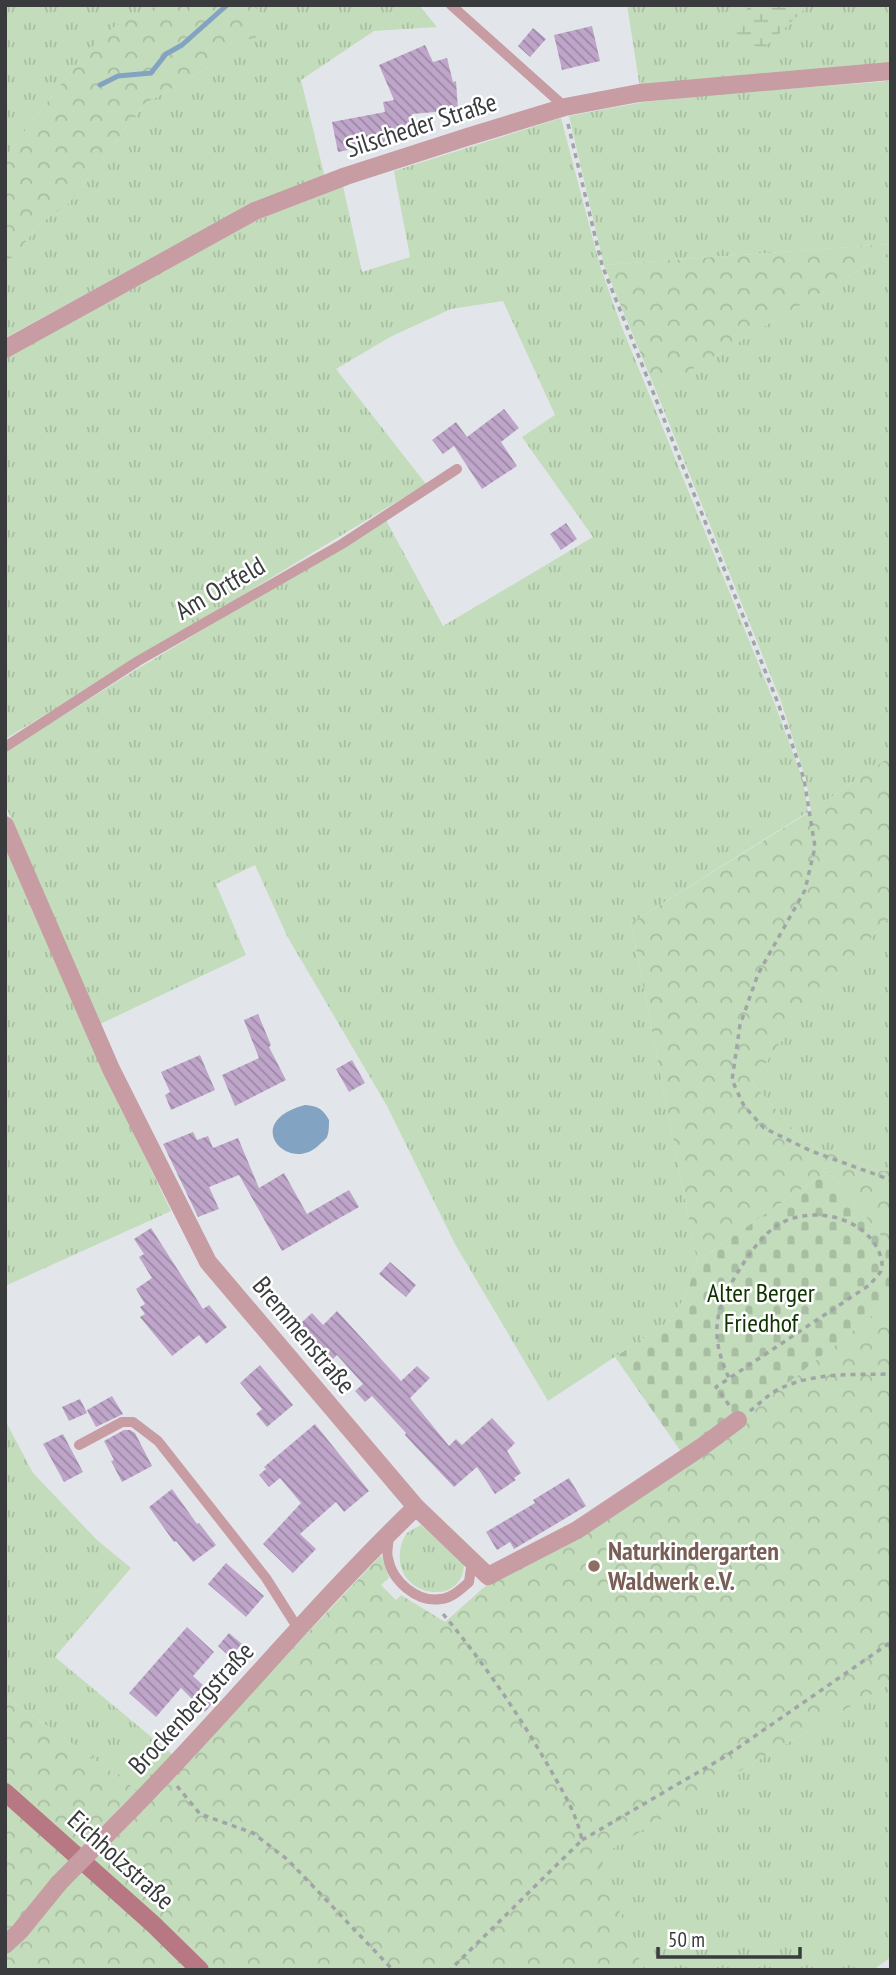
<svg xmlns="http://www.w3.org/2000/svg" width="896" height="1975" viewBox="0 0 896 1975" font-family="'PT Sans Narrow',sans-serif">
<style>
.grass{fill:url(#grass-tufts)}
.forest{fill:url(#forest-crowns)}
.wetland{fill:url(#wetland-marsh)}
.cemetery{fill:url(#cemetery-stones)}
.water{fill:#82a3c2}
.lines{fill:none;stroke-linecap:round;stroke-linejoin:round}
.stream{stroke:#82a3c2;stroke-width:5}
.building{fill:url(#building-back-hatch)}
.path{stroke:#a1a5a8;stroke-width:3.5;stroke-dasharray:5 5;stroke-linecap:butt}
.lane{stroke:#c89ca3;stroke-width:10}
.street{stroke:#c89ca3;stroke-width:18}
.secondary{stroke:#b77783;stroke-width:18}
.street-bridge{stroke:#c89ca3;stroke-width:18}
.education-dot{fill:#8d6e63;stroke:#fff;stroke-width:2.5}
.labels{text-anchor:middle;stroke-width:5;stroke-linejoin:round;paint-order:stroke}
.street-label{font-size:26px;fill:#393b3d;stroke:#fff}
.park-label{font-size:26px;fill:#103400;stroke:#fff}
.education-label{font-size:26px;font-weight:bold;fill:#785e54;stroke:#fff;text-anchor:start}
</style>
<defs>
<pattern id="grass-tufts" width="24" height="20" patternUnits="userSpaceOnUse" patternTransform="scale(1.75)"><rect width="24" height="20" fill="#c3dcbb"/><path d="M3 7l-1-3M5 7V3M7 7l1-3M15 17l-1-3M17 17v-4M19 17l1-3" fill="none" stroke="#a8bea2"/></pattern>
<pattern id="forest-crowns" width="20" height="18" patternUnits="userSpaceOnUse" patternTransform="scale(1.75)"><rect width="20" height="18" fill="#c3dcbb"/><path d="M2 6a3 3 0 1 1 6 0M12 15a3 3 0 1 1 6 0" fill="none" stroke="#a8bea2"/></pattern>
<pattern id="wetland-marsh" width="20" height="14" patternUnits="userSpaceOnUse" patternTransform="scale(1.75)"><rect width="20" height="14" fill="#c3dcbb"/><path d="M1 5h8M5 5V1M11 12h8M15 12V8" fill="none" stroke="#a8bea2"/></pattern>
<pattern id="cemetery-stones" width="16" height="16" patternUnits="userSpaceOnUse" patternTransform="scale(1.75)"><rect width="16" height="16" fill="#c3dcbb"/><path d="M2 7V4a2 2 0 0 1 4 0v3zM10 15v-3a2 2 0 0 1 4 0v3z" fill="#a8bea2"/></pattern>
<pattern id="building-back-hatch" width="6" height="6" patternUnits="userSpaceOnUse" patternTransform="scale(1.75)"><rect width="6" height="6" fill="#bea5c9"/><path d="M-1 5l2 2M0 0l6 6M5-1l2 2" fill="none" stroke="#9b88a4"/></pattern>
</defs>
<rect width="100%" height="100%" fill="#e2e6eb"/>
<path class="grass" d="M 5,5 L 158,5 L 113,28 L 82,57 L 5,157 Z
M 253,5 L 419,5 L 437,27 L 374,31 L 301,80 L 325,178 L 247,206 L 5,338 L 5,264 L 19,251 L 38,225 L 69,203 L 144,104 L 206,69 L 235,39 L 263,17 Z
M 627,5 L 891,5 L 891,65 L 640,88 Z
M 891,81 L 891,244 L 604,265 L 569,116 L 644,102 L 720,94 Z
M 561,118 L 600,266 L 621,325 L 774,702 L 803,780 L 808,812 L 631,923 L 697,1261 L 686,1296 L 668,1322 L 548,1401 L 455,1244 L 387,1106 L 287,936 L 255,865 L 216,884 L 246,955 L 98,1025 L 5,804 L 5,752 L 134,671 L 386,520 L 443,626 L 593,537 L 522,437 L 555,415 L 503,301 L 451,309 L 392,336 L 336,369 L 426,484 L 5,739 L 5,356 L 253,222 L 343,186 L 362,272 L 410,257 L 394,171 Z
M 891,251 L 891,756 L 811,811 L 806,780 L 781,701 L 656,391 Z
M 5,838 L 107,1078 L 171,1211 L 5,1286 Z
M 891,916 L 891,1171 L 880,1171 L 805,1143 L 752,1082 L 800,1015 Z
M 5,1420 L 33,1473 L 97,1540 L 131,1568 L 55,1657 L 184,1764 L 140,1792 L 5,1696 Z
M 421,1525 L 464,1564 C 463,1608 396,1597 400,1554 C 400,1547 403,1538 407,1533 C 411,1530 417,1527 421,1525 Z
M 891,1683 L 891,1957 L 873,1970 L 644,1970 L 596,1858 L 758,1760 Z"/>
<path class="forest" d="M 158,5 L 253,5 L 263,17 L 255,39 L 235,39 L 206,69 L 144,104 L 69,203 L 38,225 L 19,251 L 5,264 L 5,157 L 82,57 L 112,28 Z
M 891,244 L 891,251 L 656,391 L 604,265 Z
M 891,756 L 891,916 L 800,1015 L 752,1082 L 805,1143 L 880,1171 L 891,1171 L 891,1248 L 828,1171 L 697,1261 L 631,923 L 811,811 Z
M 891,1300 L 891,1683 L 758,1760 L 597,1858 L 644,1970 L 5,1970 L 5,1696 L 140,1792 L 184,1764 L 381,1555 L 389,1578 L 381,1585 L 396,1600 L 401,1595 L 445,1622 L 491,1581 L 733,1427 Z"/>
<path class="wetland" d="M 750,5 L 809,5 L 763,49 L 727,34 Z"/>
<path class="cemetery" d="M 828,1171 L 891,1248 L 891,1300 L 733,1427 L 684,1456 L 615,1357 L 668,1322 L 686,1296 L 697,1261 Z"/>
<path class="water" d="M 305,1105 C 318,1106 323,1109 329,1120 C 329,1125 329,1133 327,1137 C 326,1139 320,1144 319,1145 C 288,1175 240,1122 305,1105 Z"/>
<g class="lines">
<path class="stream" d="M 100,85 L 118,76 L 151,73 L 166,54 L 182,45 L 227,5"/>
</g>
<path class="building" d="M 592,26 L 600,61 L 562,70 L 554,35 Z
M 533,28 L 546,39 L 530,57 L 518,46 Z
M 425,45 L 433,62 L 447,58 L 453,82 L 456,81 L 458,110 L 412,114 L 415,127 L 391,132 L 393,141 L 338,152 L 332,122 L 385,112 L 383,102 L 394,100 L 379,65 Z
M 504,409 L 519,428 L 501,442 L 517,466 L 482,489 L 454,446 L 443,454 L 432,440 L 456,422 L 467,437 Z
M 566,523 L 577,539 L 561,550 L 550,534 Z
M 258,1014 L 271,1045 L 269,1047 L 286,1080 L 235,1106 L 222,1075 L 259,1058 L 244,1020 Z
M 200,1055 L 215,1090 L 171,1110 L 165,1095 L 170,1092 L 161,1072 Z
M 352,1060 L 365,1083 L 349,1092 L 336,1069 Z
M 193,1132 L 197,1140 L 208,1136 L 213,1148 L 238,1138 L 259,1188 L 284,1173 L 307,1214 L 349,1190 L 359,1207 L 282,1251 L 239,1175 L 209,1187 L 219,1209 L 198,1217 L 163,1144 Z
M 151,1228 L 203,1309 L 209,1305 L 227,1327 L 206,1344 L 199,1335 L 172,1356 L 140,1317 L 145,1314 L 140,1307 L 145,1304 L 136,1289 L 152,1278 L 139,1257 L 144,1254 L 134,1239 Z
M 390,1262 L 416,1285 L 406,1297 L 379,1274 Z
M 337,1311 L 401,1381 L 417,1366 L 430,1378 L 410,1398 L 449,1446 L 456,1439 L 462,1445 L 492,1418 L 515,1443 L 507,1451 L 521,1473 L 514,1478 L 516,1480 L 495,1494 L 477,1467 L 454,1487 L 415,1446 L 405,1435 L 406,1433 L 372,1396 L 365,1402 L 355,1391 L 363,1384 L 337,1355 L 323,1369 L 289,1334 L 312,1313 L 323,1325 Z
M 260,1365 L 293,1405 L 267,1427 L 256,1414 L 262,1409 L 240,1383 Z
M 112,1396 L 123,1414 L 96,1427 L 87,1410 Z
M 80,1399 L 87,1413 L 69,1421 L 62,1407 Z
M 315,1424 L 369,1491 L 344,1512 L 336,1502 L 300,1534 L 316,1549 L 293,1573 L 263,1544 L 301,1503 L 280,1478 L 269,1487 L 259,1475 L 266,1469 L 264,1467 Z
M 124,1430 L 130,1430 L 135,1433 L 152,1466 L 122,1482 L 111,1461 L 114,1460 L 104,1441 Z
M 63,1434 L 83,1472 L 64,1482 L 43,1444 Z
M 569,1478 L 586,1506 L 514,1549 L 510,1542 L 497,1550 L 486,1532 L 535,1503 L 533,1500 Z
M 172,1489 L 197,1524 L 199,1523 L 216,1545 L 193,1562 L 176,1541 L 174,1542 L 149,1507 Z
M 226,1563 L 264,1596 L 246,1617 L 208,1584 Z
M 187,1627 L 214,1652 L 193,1676 L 217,1698 L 205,1712 L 181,1688 L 156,1717 L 129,1693 Z
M 229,1633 L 242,1644 L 230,1657 L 218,1646 Z"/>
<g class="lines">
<path class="path" d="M 568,124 L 602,265 L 778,703 L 804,779 L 815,847 L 805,890 L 758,974 L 740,1025 L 732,1080 L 744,1106 L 764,1128 L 811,1151 L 891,1180
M 729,1405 L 716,1387 L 871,1284 C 873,1280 879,1275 881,1271 C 884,1263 880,1253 876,1246 C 856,1212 800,1205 771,1230 C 756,1243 745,1260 735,1277 C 713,1313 711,1339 729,1378
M 750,1411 C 760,1403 770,1393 781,1388 C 816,1372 854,1375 891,1374
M 443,1614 C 485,1664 522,1719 554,1776 C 566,1797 577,1816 582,1840 L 450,1970
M 177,1786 L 200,1814 L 253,1833 L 288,1860 L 393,1970
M 582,1840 L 726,1756 L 891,1642"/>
<path class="lane" d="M 451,5 L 565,107
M 5,747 L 138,661 L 342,544 L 457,469
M 79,1445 L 122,1422 L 133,1422 L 158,1441 L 266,1578 L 299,1630
M 389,1535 C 389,1542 386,1551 388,1558 C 392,1581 417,1603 441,1599 C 452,1598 461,1589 469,1582 L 472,1561"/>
<path class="street" d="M 5,349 L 255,211 L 346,176 L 467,137 L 565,107 L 639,93 L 891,71
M 5,825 L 111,1069 L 208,1262 L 416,1507 L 488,1576 L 577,1530 L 703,1446 L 738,1420
M 119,1822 C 221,1720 312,1607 416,1507
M 5,1945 L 20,1931 L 59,1883"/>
<path class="secondary" d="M 5,1792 L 153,1924 L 200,1970"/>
<path class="street-bridge" d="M 59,1883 L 119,1822"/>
</g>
<circle class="education-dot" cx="594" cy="1566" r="7"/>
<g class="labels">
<g class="street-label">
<text transform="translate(421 125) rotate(-18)" y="9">Silscheder Straße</text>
<text transform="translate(220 588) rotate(-30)" y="9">Am Ortfeld</text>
<text transform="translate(304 1335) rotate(50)" y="9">Bremmenstraße</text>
<text transform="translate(191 1708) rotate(-47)" y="9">Brockenbergstraße</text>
<text transform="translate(121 1860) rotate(42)" y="9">Eichholzstraße</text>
</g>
<g class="park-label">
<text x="761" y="1302">Alter Berger<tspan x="761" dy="30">Friedhof</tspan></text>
</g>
<g class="education-label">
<text x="608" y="1560">Naturkindergarten<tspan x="608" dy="30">Waldwerk e.V.</tspan></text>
</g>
</g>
<rect width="896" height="1975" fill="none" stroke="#393b3d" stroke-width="14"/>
<path d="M658 1947v10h142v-10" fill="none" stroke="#393b3d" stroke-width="3.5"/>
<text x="668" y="1947" font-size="21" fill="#393b3d" stroke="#ffffff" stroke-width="5" paint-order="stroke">50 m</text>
</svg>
